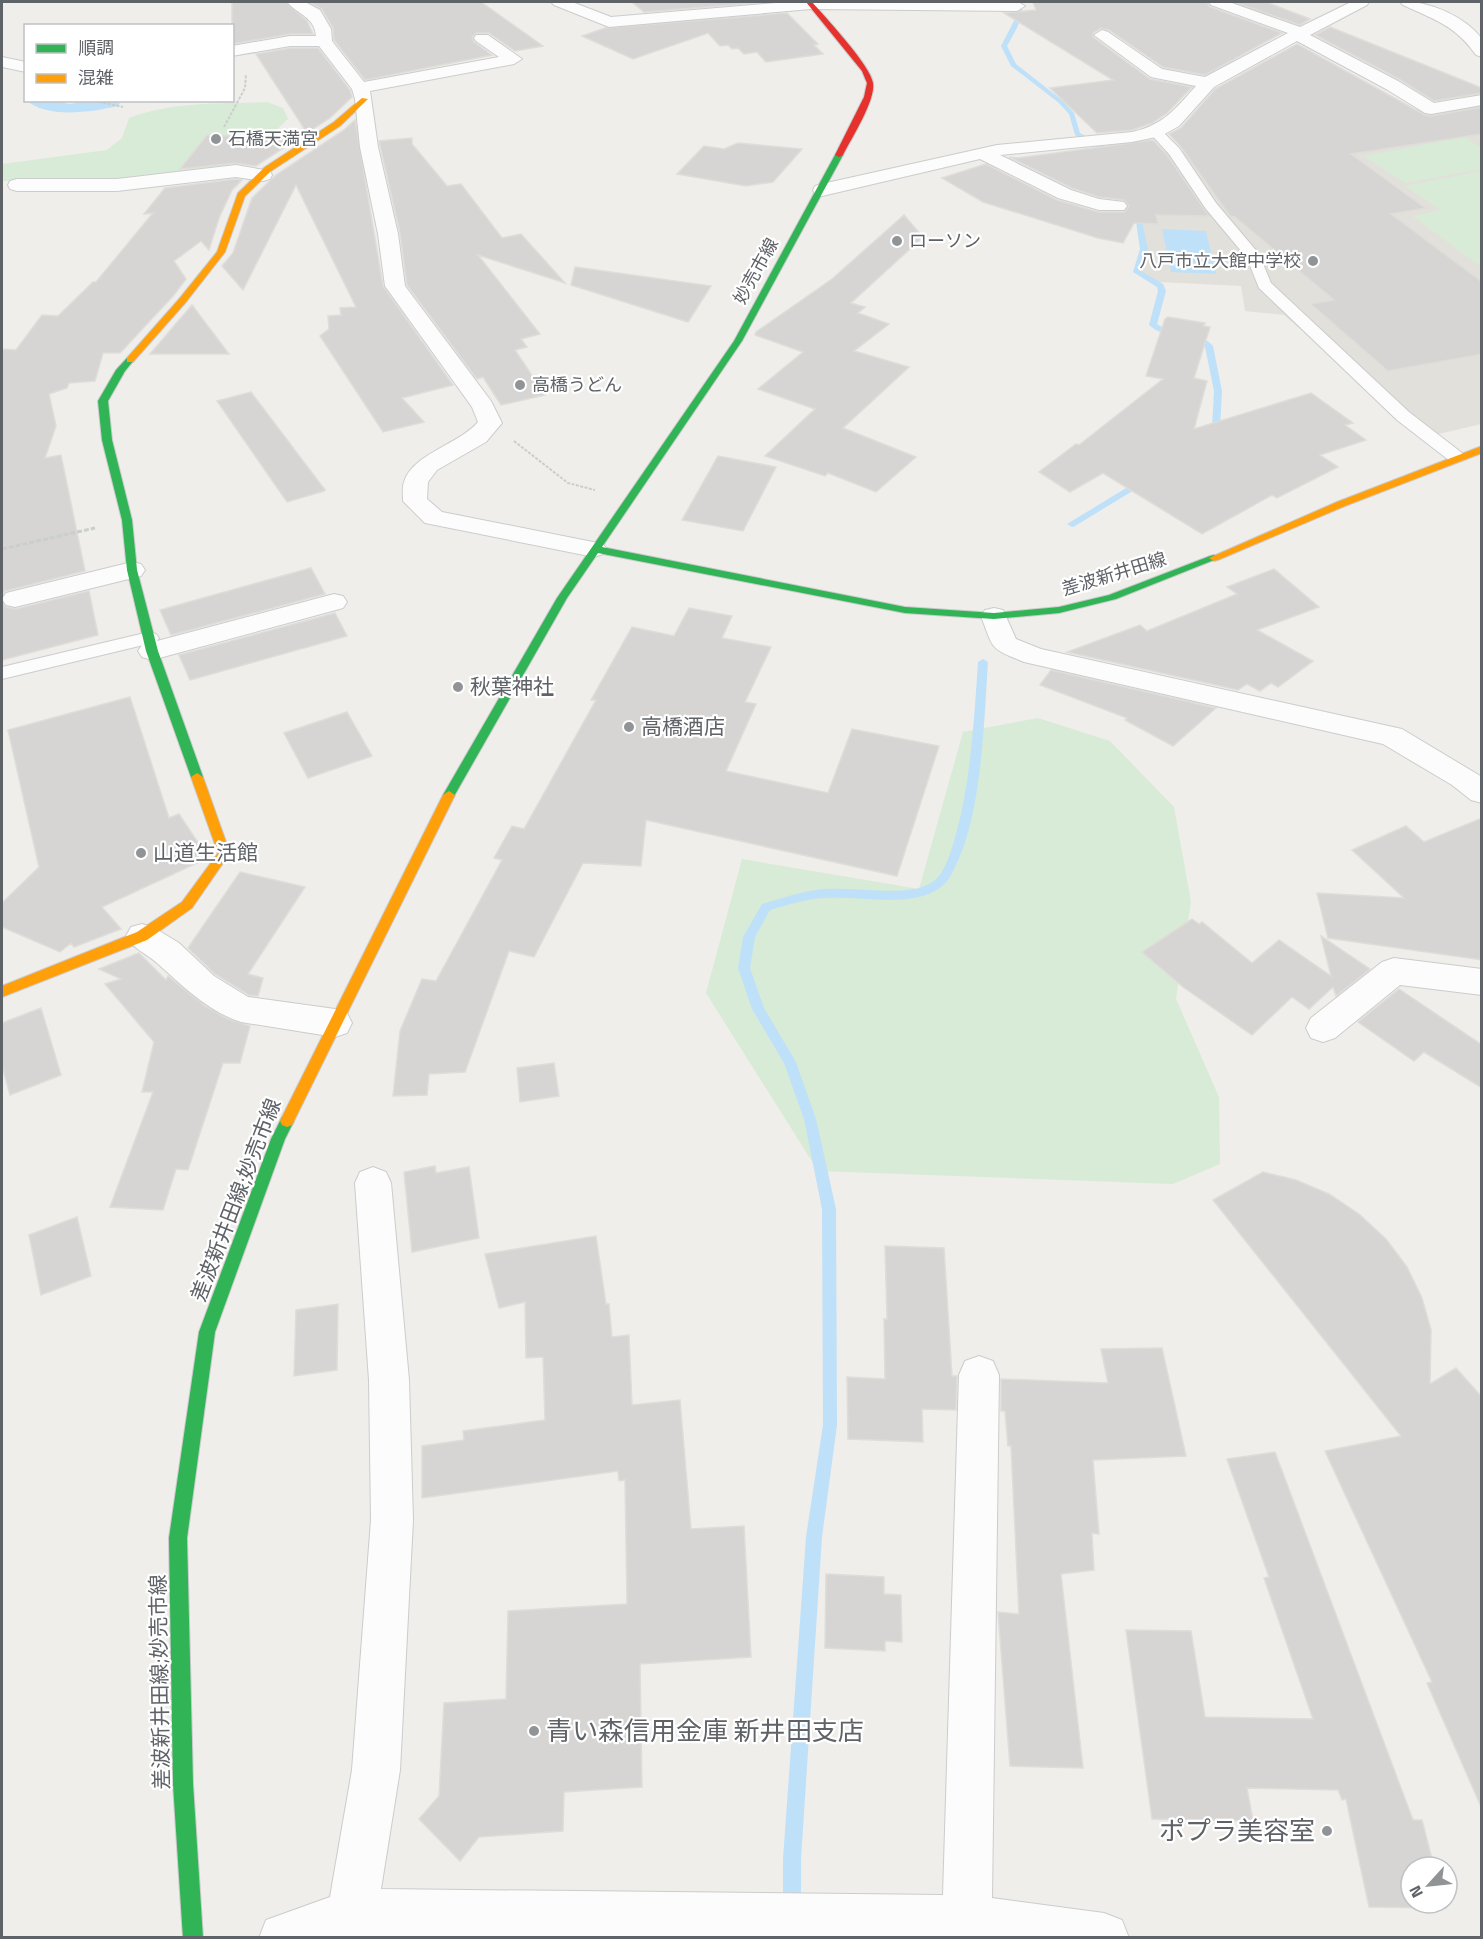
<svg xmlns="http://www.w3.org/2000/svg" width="1483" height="1939" viewBox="0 0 1483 1939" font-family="'Titillium Web','Noto Sans JP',sans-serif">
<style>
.education{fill:#e2e0da}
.green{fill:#d8ebd6}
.water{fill:#bfe0f9}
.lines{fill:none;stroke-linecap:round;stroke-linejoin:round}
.stream{fill:#bfe0f9;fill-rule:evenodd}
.building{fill:#d6d5d3;stroke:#deddd9;stroke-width:1.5}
.lane-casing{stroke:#cbcccc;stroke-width:2}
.street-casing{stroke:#cbcccc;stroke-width:2}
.fast-casing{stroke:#cacacb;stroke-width:2}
.slow-casing{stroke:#cacacb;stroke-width:2}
.jam-casing{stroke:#cacacb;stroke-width:2}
.path-far1{stroke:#cacfcc;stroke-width:2;stroke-dasharray:3 1.5;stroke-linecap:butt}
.path{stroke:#cacfcc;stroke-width:3;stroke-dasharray:5 2;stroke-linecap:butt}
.lane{fill:#fdfcfc;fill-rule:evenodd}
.street{fill:#fdfcfc;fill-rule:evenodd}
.fast{fill:#30b455;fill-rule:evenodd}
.slow{fill:#ff9f0a;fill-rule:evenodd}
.jam{fill:#e5322d;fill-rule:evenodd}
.poi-dot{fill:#919496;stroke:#fff;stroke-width:2}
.labels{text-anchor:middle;stroke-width:4.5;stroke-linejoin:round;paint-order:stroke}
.far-poi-label{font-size:18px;fill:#5f6368;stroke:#fff;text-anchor:start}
.far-street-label{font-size:18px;fill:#5f6368;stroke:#fff}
.poi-label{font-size:21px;fill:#5f6368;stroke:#fff;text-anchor:start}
.street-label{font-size:21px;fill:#5f6368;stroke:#fff}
.near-poi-label{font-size:26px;fill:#5f6368;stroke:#fff;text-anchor:start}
</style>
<rect width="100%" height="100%" fill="#efeeea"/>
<path class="education" d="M 1476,103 L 1481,106 L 1481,424 L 1426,437 L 1284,315 L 1245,311 L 1241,286 L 1159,282 L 1141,272 L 1147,250 L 1138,206 L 1161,152 L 1184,151 L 1422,108 Z"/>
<path class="green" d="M 267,102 L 283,108 L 288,119 L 248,157 L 228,165 L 119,178 L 2,181 L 2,164 L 107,150 L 122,138 L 129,118 C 173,101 220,104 267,102 Z
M 1465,137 L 1481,148 L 1481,169 L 1405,183 L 1364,156 Z
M 1481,171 L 1482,171 L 1481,267 L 1413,216 L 1441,210 L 1405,186 Z
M 1038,718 L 1110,741 L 1174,807 L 1191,902 L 1176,999 L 1219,1097 L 1220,1164 L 1173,1184 L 818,1171 L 706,993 L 742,859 L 919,889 L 963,732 Z"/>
<path class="water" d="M 30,101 L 54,101 L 70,104 L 85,101 L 121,101 L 118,106 C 92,112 52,118 30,103 Z
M 1162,229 L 1206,231 L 1216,274 L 1171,272 Z"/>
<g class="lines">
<path class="stream" d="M 1015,2 L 1021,2 C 1025,19 1014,32 1007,46 L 1016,64 L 1063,101 L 1074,113 L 1080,133 L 1106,147 L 1109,162 L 1104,161 L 1101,149 L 1075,135 L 1069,114 L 1059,103 L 1011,66 L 1001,46 L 1015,19 Z
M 1134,207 L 1139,208 L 1148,249 L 1141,271 L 1163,284 L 1166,291 L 1157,324 C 1174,337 1198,329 1213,346 L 1222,391 L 1220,428 L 1212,437 L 1205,435 L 1212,427 L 1214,391 L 1205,347 C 1189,332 1165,340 1149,325 L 1158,291 L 1157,287 L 1133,272 L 1140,249 Z
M 1141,479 L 1145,482 L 1144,484 L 1075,526 L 1072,527 L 1067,524 Z
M 983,659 L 988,662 C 984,721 982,812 956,865 C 953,870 951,877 947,881 C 939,891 928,895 915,898 C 885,903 854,896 824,898 C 805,899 788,905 770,910 L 755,937 L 750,968 L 764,1008 L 796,1062 L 816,1119 L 836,1209 L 837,1425 L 822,1537 L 801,1859 L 801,1908 L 798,1914 L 792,1917 L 786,1914 L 783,1908 L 783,1859 L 806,1537 L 823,1425 L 822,1209 L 804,1119 L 784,1063 L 752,1009 L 738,968 L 743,937 L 762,904 C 782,898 803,891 824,889 C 854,887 885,894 915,889 C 924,887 933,883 939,876 C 947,866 951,850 955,838 C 971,781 974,721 978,662 Z"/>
</g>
<path class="building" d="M 232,2 L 285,2 L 307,21 L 313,34 L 290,34 L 232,44 Z
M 309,2 L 481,2 L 543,46 L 515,51 L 489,33 L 476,33 L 472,37 L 474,42 L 492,55 L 365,80 L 334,40 L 333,28 L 322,9 Z
M 632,2 L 766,2 L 644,12 Z
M 1033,2 L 1207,2 L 1210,7 L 1282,33 L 1205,75 L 1163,67 L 1109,30 L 1101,28 L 1093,33 L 1093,37 L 1150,79 L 1192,87 L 1167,113 L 1152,123 L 1132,130 L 1097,133 L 1050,88 L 1113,80 L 1004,13 L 1036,10 Z
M 1234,2 L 1266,2 L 1310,19 L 1300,25 Z
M 787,13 L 818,44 L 814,45 L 823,54 L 766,62 L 757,52 L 744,54 L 738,48 L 732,49 L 728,45 L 720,46 L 708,33 L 633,59 L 582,36 L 605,28 Z
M 1330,27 L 1482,88 L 1482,93 L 1434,101 L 1399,79 L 1315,35 Z
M 1297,44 L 1425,115 L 1431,116 L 1482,107 L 1482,134 L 1351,154 L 1425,208 L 1391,214 L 1482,282 L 1482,354 L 1388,371 L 1311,304 L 1334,300 L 1235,217 L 1230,216 L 1181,147 L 1169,134 L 1181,128 L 1215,89 Z
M 290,48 L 318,48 L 350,90 L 352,97 L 330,118 L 307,133 L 256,54 Z
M 355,120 L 383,286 L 453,385 L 402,398 L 424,422 L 383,432 L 320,336 L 329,329 L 328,316 L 341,315 L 340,308 L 356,307 L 296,185 L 243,290 L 222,266 L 233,253 L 252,198 L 276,175 L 344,130 Z
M 207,135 L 291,139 L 297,139 L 256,166 L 236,163 L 180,169 Z
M 412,138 L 412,144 L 447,186 L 461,184 L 502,238 L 521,234 L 565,283 L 478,255 L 540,334 L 521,339 L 527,347 L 515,350 L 545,395 L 501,405 L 483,377 L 477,379 L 407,285 L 400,233 L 379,141 Z
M 1153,140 L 1167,155 L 1209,216 L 1156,215 L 1158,224 L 1134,223 L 1123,243 L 1098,238 L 983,202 L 942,178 L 986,164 L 1057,200 L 1098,212 L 1124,212 L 1129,206 L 1124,200 L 1099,197 L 1072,188 L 1009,157 L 1018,158 Z
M 738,143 L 802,149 L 773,182 L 746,186 L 677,174 L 704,146 L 724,149 Z
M 236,179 L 242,180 L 232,190 L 219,218 L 209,250 L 201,241 L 174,261 L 186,279 L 174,295 L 120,353 L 103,353 L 95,381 L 69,383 L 67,388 L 49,394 L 56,426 L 45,458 L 61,455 L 85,571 L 5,591 L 2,596 L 2,349 L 16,350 L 42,315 L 58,316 L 93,282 L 96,282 L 153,213 L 144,214 L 165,188 Z
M 904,215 L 923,237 L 851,303 L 865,307 L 858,313 L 889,324 L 854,351 L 909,367 L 843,428 L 916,457 L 876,492 L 828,473 L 825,476 L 765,456 L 815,409 L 758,389 L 803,352 L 755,335 L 756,332 L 832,279 Z
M 575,267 L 711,286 L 688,322 L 571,285 Z
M 192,305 L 229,354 L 150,354 Z
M 1168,317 L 1205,323 L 1203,326 L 1210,327 L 1194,378 L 1207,381 L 1194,429 L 1311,393 L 1353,423 L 1345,425 L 1366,440 L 1320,455 L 1338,467 L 1277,498 L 1272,495 L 1202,534 L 1103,473 L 1070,492 L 1039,472 L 1076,444 L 1079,445 L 1163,379 L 1146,376 L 1165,319 Z
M 251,392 L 325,490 L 324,491 L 287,502 L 217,401 Z
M 718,456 L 776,467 L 743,531 L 682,520 Z
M 311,568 L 325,594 L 171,635 L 160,610 Z
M 1274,569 L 1319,607 L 1257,630 L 1313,661 L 1278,687 L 1271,683 L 1260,691 L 1247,684 L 1238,690 L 1067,652 L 1140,625 L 1147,631 L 1237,594 L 1227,587 Z
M 89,591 L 98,635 L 2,660 L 2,602 L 6,607 L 16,609 Z
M 689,608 L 732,616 L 722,638 L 771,647 L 745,702 L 756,704 L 726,771 L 828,793 L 852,729 L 939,746 L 897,876 L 646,820 L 641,866 L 583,863 L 534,957 L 509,951 L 465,1072 L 429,1074 L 427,1095 L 393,1096 L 400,1031 L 422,979 L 436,981 L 502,860 L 494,858 L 512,826 L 524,829 L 596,700 L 591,700 L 632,627 L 674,636 Z
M 335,613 L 347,636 L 190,680 L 179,655 Z
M 1051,670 L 1216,708 L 1173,746 L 1125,720 L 1127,718 L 1040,685 Z
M 130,697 L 169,818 L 179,814 L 205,853 L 189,860 L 197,863 L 102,907 L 121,929 L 74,947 L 71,943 L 60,952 L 2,927 L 2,903 L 39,867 L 8,730 Z
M 347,712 L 372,756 L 308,778 L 284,733 Z
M 1482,818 L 1482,960 L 1328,938 L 1317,893 L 1404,898 L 1352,850 L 1406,826 L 1424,842 Z
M 240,872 L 305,887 L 248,974 L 263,978 L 258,996 L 249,995 L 215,974 L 188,948 Z
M 1192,919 L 1199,924 L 1202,922 L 1252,963 L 1279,940 L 1331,976 L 1321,936 L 1370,969 L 1336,996 L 1333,987 L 1309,1009 L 1292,997 L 1252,1035 L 1183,987 L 1142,952 Z
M 139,953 L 166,980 L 168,976 L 205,1006 L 228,1019 L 250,1026 L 240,1063 L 223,1063 L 188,1170 L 176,1169 L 163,1210 L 110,1207 L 153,1092 L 142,1092 L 154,1042 L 105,984 L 121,979 L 99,969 Z
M 1399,989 L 1482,1045 L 1482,1088 L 1424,1052 L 1414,1061 L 1358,1022 Z
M 41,1008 L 61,1075 L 10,1095 L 2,1066 L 2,1023 Z
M 554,1063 L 559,1096 L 520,1102 L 517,1068 Z
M 435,1166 L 436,1173 L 469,1167 L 479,1238 L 412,1252 L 404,1172 Z
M 1263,1172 L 1296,1180 L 1329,1194 L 1359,1214 L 1386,1239 L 1407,1267 L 1422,1298 L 1431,1330 L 1430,1384 L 1456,1368 L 1482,1397 L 1482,1809 L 1427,1683 L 1432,1682 L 1325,1451 L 1401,1436 L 1213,1200 Z
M 77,1217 L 91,1276 L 41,1295 L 29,1235 Z
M 596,1236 L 606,1304 L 609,1304 L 612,1337 L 629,1335 L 632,1405 L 680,1400 L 691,1529 L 744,1526 L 751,1657 L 640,1664 L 642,1787 L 564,1792 L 563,1831 L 479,1837 L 460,1861 L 419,1819 L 439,1796 L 444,1703 L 506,1699 L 508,1611 L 627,1604 L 625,1480 L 619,1481 L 618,1471 L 422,1498 L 422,1446 L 464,1440 L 463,1431 L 545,1420 L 543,1357 L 526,1358 L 525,1302 L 499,1308 L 485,1254 Z
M 885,1246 L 944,1248 L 952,1376 L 957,1376 L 956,1410 L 922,1409 L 923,1442 L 848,1439 L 847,1377 L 885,1379 L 884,1319 L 887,1319 Z
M 338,1304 L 337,1370 L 294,1376 L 296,1310 Z
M 1162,1348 L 1186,1456 L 1093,1460 L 1099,1534 L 1092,1533 L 1094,1570 L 1061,1574 L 1083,1768 L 1010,1766 L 998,1612 L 1019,1614 L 1011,1446 L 1008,1446 L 1005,1411 L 1001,1411 L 1001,1379 L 1108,1383 L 1101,1349 Z
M 1275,1452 L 1413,1820 L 1422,1820 L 1434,1867 L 1411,1867 L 1411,1903 L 1442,1903 L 1444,1908 L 1369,1907 L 1346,1799 L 1342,1800 L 1338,1790 L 1247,1788 L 1253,1821 L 1152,1819 L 1126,1630 L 1191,1631 L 1205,1717 L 1313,1719 L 1264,1578 L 1269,1577 L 1227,1459 Z
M 826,1574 L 884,1577 L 884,1594 L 901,1595 L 902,1642 L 885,1641 L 885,1651 L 825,1648 Z"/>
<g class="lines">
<g class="lane-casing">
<path id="lane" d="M 1155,128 L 1160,129 L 1179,148 L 1216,203 L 1259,254 L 1271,283 L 1409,412 L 1462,453 L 1465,457 L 1462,461 L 1450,461 L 1397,420 L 1259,288 L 1247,258 L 1206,209 L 1169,154 L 1149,132 Z
M 149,632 L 156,634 L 159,638 L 156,642 L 2,679 L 2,667 Z"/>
</g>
<g class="street-casing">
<path id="street" d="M 287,2 L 305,2 L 320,10 L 331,29 L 332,41 L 364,82 L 499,57 L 476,41 L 474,38 L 476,35 L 488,35 L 522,59 L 514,64 L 370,91 L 378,147 L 398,234 L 405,286 L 491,401 L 502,423 L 486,442 L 437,470 L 428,482 L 427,499 L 442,512 L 603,544 L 607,549 L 603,554 L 594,557 L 425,523 L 403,501 C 403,495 402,487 404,482 C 412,454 460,444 478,422 L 472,407 L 385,286 L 378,234 L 360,147 L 355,99 L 352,89 L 319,46 L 290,46 L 232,56 L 232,46 L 290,36 L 316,36 C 314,16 298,15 287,2 Z
M 551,2 L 572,2 L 611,17 L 787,2 L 1018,2 L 1025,6 L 1017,11 L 811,9 L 609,27 L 554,5 Z
M 1209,2 L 1229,2 L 1300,27 L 1351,2 L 1369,2 L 1367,5 L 1310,35 L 1398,81 L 1434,103 L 1482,95 L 1482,105 L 1431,114 L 1425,113 L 1386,89 L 1297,41 L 1214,87 L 1179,126 L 1161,136 L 1132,142 L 1000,155 L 1071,190 L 1099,199 L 1124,202 L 1127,206 L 1124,210 L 1099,210 L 1058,198 L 980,159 L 822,196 L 815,194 L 813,190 L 815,186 L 822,184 L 997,145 L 1132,132 C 1164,125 1175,109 1196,86 L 1151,77 L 1094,35 L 1102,30 L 1108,32 L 1162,69 L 1205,77 L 1288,33 L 1211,5 Z
M 1400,2 C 1427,0 1465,16 1482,39 L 1482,57 L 1476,55 C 1455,25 1435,20 1403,5 Z
M 2,57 L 26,62 L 26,72 L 2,67 Z
M 236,165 L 270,171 L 272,175 L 270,179 L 263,181 L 236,177 L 117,191 L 17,191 L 10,189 L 8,185 L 10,181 L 17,179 L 117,179 Z
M 132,562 L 141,564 L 145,570 L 141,576 L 15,607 L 6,605 L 2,599 L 6,593 Z
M 334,594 L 343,596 L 347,602 L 343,608 L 152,660 L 142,657 L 138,651 L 142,645 Z
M 994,608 L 1003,610 L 1016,639 L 1041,649 L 1402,729 L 1482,777 L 1482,803 L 1471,800 L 1452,785 L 1383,744 L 1024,662 C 990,648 994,651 981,616 L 985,610 Z
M 142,924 L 153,927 L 179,943 L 214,976 L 248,997 L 335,1009 L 347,1013 L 352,1023 L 347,1033 L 335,1037 L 241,1022 C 207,1011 183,986 157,963 C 146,953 133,949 126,936 L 131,927 Z
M 1394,958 L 1482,969 L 1482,995 L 1400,985 L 1335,1038 L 1323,1042 L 1311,1038 L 1306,1028 L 1311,1018 L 1382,962 Z
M 373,1167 L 386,1172 L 391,1183 L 409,1380 L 413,1520 L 400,1770 L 381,1889 L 943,1895 L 959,1375 L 965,1361 L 979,1356 L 993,1361 L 999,1375 L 992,1898 L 1104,1913 L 1122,1920 L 1129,1938 L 259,1938 L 266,1920 L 330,1897 L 352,1770 L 371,1520 L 369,1380 L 355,1183 L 360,1172 Z"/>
</g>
<g class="fast-casing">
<path id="fast" d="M 839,153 L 843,155 L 742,341 L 602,547 L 905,607 L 994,613 L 1059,607 L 1109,595 L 1210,556 L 1214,555 L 1219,558 L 1116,599 L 1059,613 L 994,619 L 905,613 L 598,553 L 567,598 L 453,798 L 445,798 L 443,795 L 557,598 L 734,341 L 835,155 Z
M 127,358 L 134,360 L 125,371 L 108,401 L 112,440 L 132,520 L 137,570 L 158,651 L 203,777 L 197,781 L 191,777 L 146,651 L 127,570 L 122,520 L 102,440 L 98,401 L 116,370 Z
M 287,1115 L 292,1117 L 294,1121 L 285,1139 L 215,1332 L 187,1538 L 193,1784 L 203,1938 L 183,1938 L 173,1784 L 169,1538 L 199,1332 L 271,1139 L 282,1117 Z"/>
</g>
<g class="slow-casing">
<path id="slow" d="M 362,98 L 368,99 L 340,126 L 271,171 L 245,196 L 225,252 L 186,302 L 133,362 L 127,362 L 127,358 L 180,298 L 217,252 L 238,193 L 265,167 L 334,122 Z
M 1482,446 L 1482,453 L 1345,506 L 1218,560 L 1214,561 L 1209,558 L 1337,502 Z
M 197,773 L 203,777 L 230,853 L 192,908 L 147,940 L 2,997 L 2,986 L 137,932 L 182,902 L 218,853 L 191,777 Z
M 449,791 L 455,795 L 292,1125 L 287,1127 L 282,1125 L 280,1121 L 443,795 Z"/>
</g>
<g class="jam-casing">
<path id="jam" d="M 806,2 L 812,2 C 825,17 871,66 873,83 C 876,100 851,139 843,155 L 839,157 L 835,155 L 864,97 L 867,83 L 862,71 Z"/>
</g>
<path class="path-far1" d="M 90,100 L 123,107
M 224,127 L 245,88 L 246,74
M 514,441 L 568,483 L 595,490"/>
<path class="path" d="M 2,549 L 95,528"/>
<use href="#lane" class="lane"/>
<use href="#street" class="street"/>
<use href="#fast" class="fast"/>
<use href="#slow" class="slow"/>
<use href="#jam" class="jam"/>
</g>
<g class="poi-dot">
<circle cx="216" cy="139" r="6"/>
<circle cx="897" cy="241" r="6"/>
<circle cx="1313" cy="261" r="6"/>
<circle cx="520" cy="385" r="6"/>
<circle cx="458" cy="687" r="6"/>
<circle cx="629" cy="727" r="6"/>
<circle cx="141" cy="853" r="6"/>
<circle cx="534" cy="1731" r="6"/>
<circle cx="1327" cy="1831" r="6"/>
</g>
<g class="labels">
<g class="far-poi-label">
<text x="228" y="145">石橋天満宮</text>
<text x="909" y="247">ローソン</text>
<text x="1301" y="267" text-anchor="end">八戸市立大館中学校</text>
<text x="532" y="391">高橋うどん</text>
</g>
<g class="far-street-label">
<text transform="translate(756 271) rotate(-61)" y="6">妙売市線</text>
<text transform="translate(1114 574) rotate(-17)" y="6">差波新井田線</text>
</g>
<g class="poi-label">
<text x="470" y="694">秋葉神社</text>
<text x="641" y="734">高橋酒店</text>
<text x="153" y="860">山道生活館</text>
</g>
<g class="street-label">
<text transform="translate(236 1200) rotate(-69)" y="7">差波新井田線;妙売市線</text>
<text transform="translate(160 1682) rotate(-91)" y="7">差波新井田線;妙売市線</text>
</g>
<g class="near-poi-label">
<text x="546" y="1740">青い森信用金庫 新井田支店</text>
<text x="1315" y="1840" text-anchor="end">ポプラ美容室</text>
</g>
</g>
<rect width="1483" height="1939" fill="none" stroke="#5f6368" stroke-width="6"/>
<rect x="24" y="24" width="210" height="78" fill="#ffffff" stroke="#bfc1c3" stroke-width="1.5"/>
<rect x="36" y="44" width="30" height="9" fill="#30b455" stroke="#bfc1c3" stroke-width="1.5"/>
<text x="78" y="54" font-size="18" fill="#5f6368">順調</text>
<rect x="36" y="74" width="30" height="9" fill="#ff9f0a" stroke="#bfc1c3" stroke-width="1.5"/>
<text x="78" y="84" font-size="18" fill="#5f6368">混雑</text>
<g transform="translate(1429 1885) rotate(243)"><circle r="28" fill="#ffffff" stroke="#bfc1c3" stroke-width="1.5"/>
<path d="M0-4.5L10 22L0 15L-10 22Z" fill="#919496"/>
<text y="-9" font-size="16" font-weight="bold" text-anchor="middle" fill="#5f6368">N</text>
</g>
</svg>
